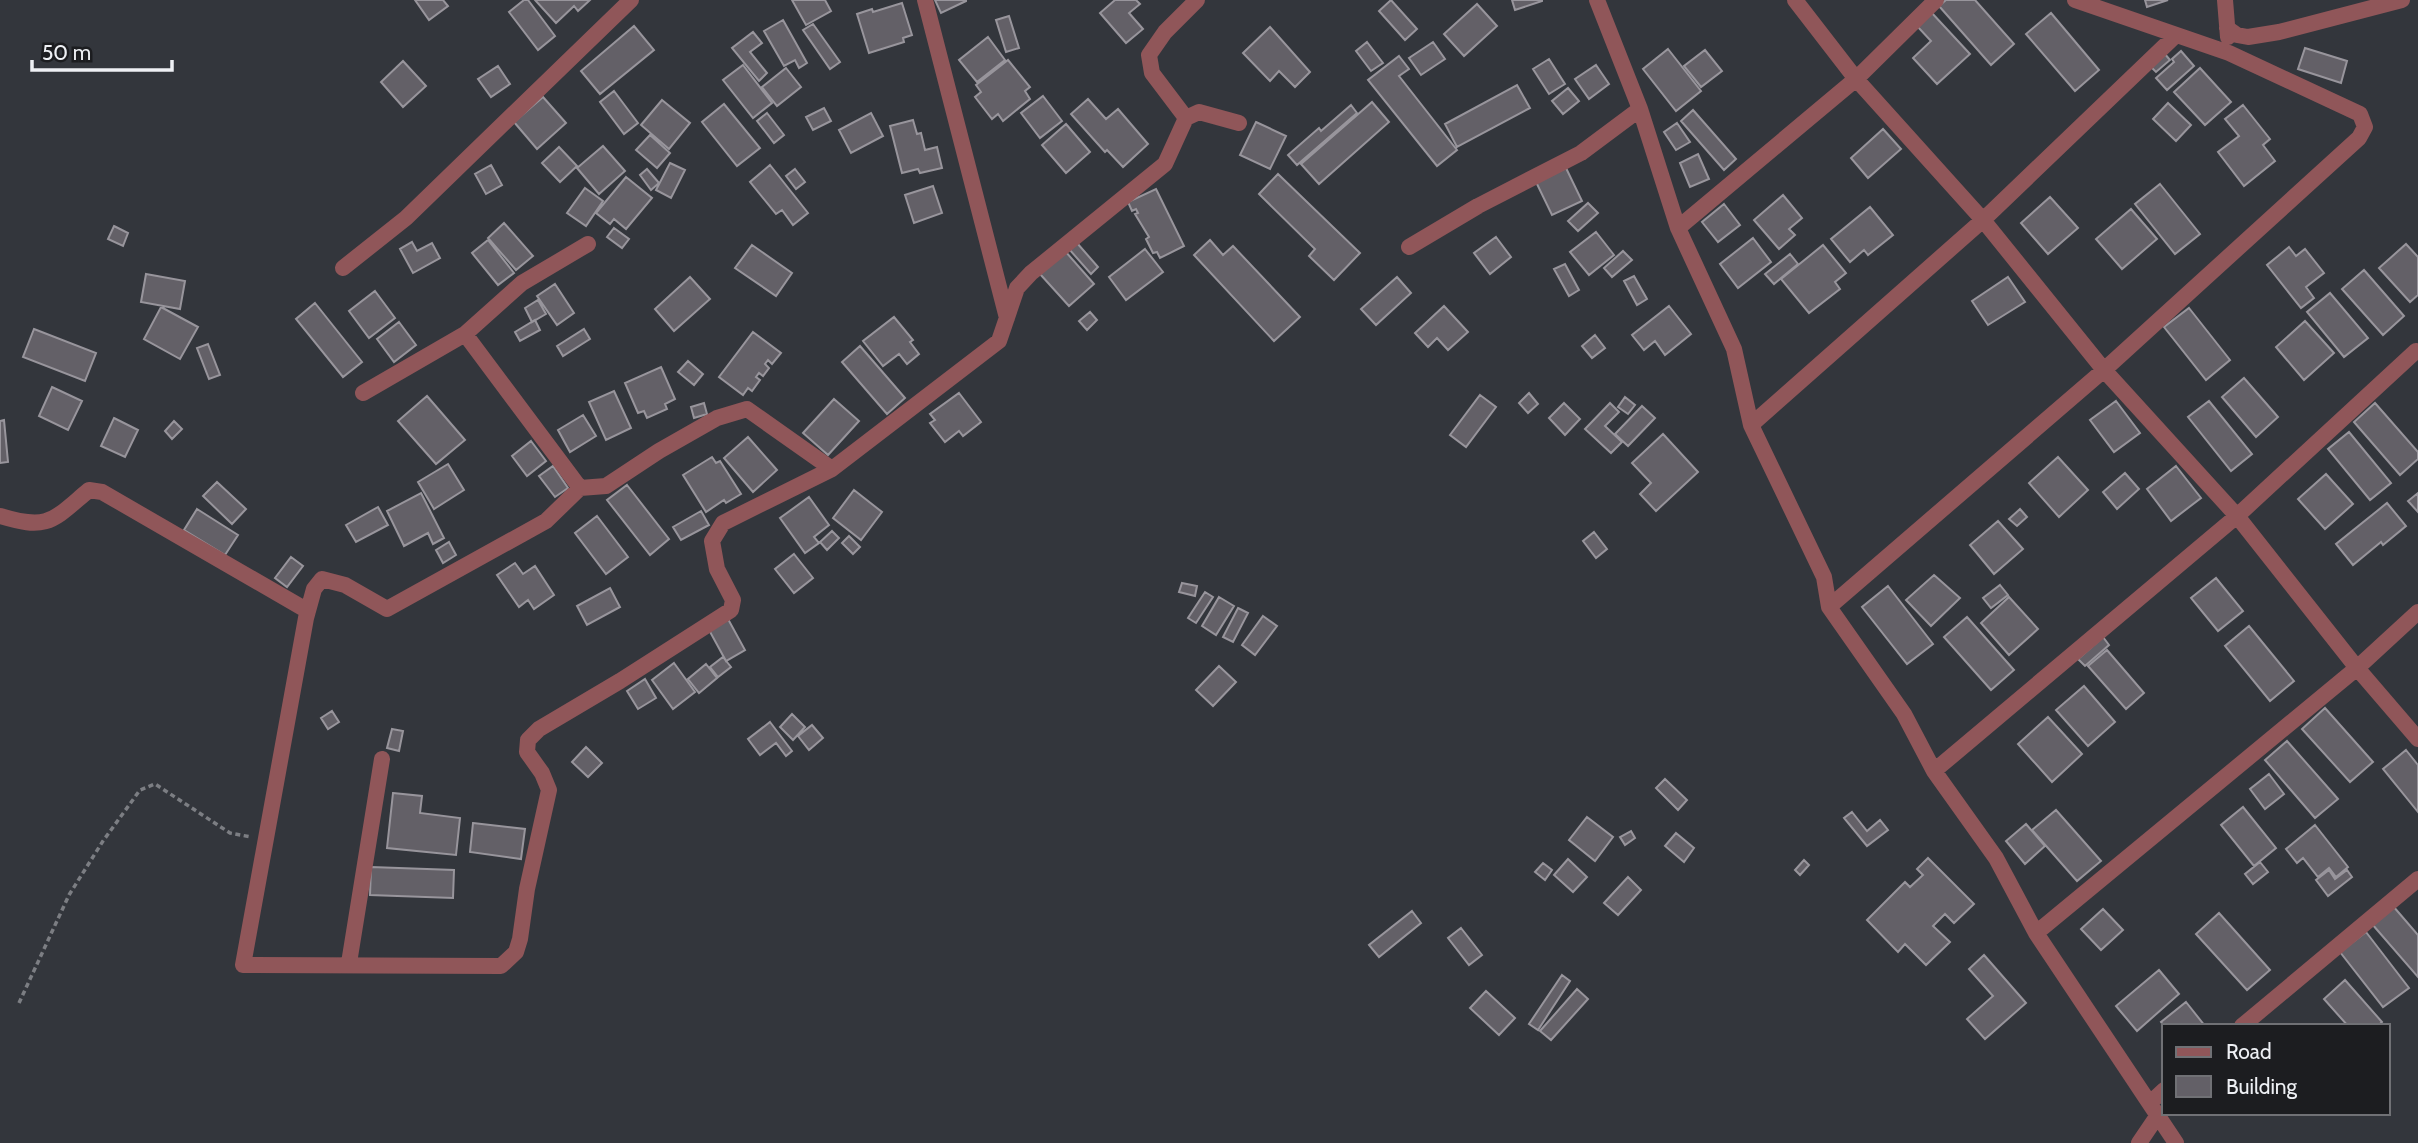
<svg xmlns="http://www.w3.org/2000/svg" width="2418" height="1143" viewBox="0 0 2418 1143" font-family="Cabin,sans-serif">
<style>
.building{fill:#636067;stroke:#98959c;stroke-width:2}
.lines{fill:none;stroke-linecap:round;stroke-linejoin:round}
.path{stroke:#7c7e83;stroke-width:3.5;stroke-dasharray:5 3.5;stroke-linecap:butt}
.street{stroke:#905659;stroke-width:16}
</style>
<rect width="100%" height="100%" fill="#33363c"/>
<path class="building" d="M 415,0 L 443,0 L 448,6 L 429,20 Z
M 524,0 L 528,0 L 555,36 L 538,50 L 509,12 Z
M 535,0 L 590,0 L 578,11 L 574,6 L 556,23 Z
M 792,0 L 825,0 L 831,11 L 806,25 Z
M 935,0 L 966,0 L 966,1 L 941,13 Z
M 1115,0 L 1136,0 L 1140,4 L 1129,13 L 1143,29 L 1126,43 L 1100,13 Z
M 1391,0 L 1417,29 L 1405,40 L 1379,11 Z
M 1512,0 L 1542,0 L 1542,1 L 1515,10 Z
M 1946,0 L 1975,0 L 2014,44 L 1991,65 L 1939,6 Z
M 2145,0 L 2168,0 L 2147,7 Z
M 902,3 L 912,35 L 903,38 L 904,42 L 869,53 L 857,14 L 872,9 L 873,12 Z
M 1477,4 L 1497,26 L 1464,56 L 1444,34 Z
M 1931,12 L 1970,54 L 1937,84 L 1913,58 L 1931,41 L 1917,26 Z
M 2051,13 L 2099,70 L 2075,91 L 2026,34 Z
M 1009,16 L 1019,48 L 1006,52 L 996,20 Z
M 783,20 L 807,63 L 799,68 L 795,60 L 784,66 L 764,31 Z
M 813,24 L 840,62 L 830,69 L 803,30 Z
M 634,26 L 654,50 L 600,94 L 581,71 Z
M 1270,27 L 1310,72 L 1295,87 L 1279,71 L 1270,81 L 1243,53 Z
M 753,32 L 762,43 L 750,52 L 767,73 L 759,81 L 732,48 Z
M 988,37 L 1005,60 L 977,82 L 959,60 Z
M 1367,42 L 1383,63 L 1371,71 L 1356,51 Z
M 1433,42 L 1445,59 L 1421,75 L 1409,58 Z
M 2305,48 L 2347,61 L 2341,83 L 2298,69 Z
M 1668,49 L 1701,91 L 1676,111 L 1643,69 Z
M 1705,50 L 1722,71 L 1701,87 L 1684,66 Z
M 2181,51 L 2194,66 L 2167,90 L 2156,78 L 2174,62 L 2172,59 Z
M 2164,53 L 2170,60 L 2156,72 L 2150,66 Z
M 1399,56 L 1409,69 L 1399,76 L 1457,150 L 1437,166 L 1368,80 Z
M 1549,59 L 1565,84 L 1549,94 L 1533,69 Z
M 1008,60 L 1030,87 L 1025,91 L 1030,99 L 1003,121 L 998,114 L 992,119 L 975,97 L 981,92 L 976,85 Z
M 403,61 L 426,86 L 403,107 L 381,82 Z
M 743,65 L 772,103 L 753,118 L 723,80 Z
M 1596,65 L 1609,84 L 1589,99 L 1575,79 Z
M 498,66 L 510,84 L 491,97 L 478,79 Z
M 786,68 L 801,87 L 777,106 L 762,87 Z
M 2200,68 L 2231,102 L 2205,125 L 2174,92 Z
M 1517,85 L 1530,108 L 1457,147 L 1445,124 Z
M 1568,88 L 1579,101 L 1563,114 L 1552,101 Z
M 614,91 L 638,123 L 624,134 L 600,102 Z
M 1043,96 L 1062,121 L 1040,138 L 1021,113 Z
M 543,97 L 566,123 L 537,149 L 514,122 Z
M 1088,99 L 1106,119 L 1118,109 L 1148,144 L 1123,167 L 1107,150 L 1105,152 L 1071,114 Z
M 662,100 L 690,123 L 669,149 L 641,125 Z
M 1372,102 L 1389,122 L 1319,184 L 1301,164 Z
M 2168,103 L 2191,125 L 2176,141 L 2153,119 Z
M 724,104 L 760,148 L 737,166 L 702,122 Z
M 1351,105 L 1357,113 L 1297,165 L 1288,155 L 1319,128 L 1321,131 Z
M 2243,105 L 2270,139 L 2263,145 L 2275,161 L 2244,186 L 2218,152 L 2239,136 L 2225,119 Z
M 824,108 L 831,121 L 813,130 L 806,117 Z
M 1693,110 L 1736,159 L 1724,170 L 1681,121 Z
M 767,113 L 784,135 L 774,143 L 757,121 Z
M 871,113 L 883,136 L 851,153 L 839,130 Z
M 913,120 L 917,134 L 921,133 L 925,150 L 937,147 L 942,168 L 920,173 L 918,169 L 902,173 L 890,126 Z
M 1256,122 L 1286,136 L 1270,169 L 1240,155 Z
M 1677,123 L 1690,142 L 1676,150 L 1664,132 Z
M 1066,124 L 1090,152 L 1066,173 L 1042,145 Z
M 1883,129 L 1901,149 L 1868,178 L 1851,158 Z
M 650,135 L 670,153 L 657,168 L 636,150 Z
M 603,146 L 625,171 L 599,194 L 577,168 Z
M 559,147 L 577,166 L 560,182 L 542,163 Z
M 1698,154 L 1709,179 L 1690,187 L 1680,163 Z
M 670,163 L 685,170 L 671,198 L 656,190 Z
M 491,165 L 502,185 L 486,194 L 475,174 Z
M 770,165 L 808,213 L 793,225 L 782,210 L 776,214 L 750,182 Z
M 1566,168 L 1582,201 L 1552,215 L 1536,182 Z
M 647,169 L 659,183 L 651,190 L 640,175 Z
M 795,169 L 805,182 L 796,189 L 786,176 Z
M 1278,174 L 1360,253 L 1334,280 L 1309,256 L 1315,249 L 1259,194 Z
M 626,177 L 652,198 L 626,229 L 614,219 L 610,224 L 596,213 Z
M 2160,184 L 2200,234 L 2175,254 L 2135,204 Z
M 933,186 L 942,213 L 914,223 L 905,195 Z
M 585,188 L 603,201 L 586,226 L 567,213 Z
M 1156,189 L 1184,246 L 1160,258 L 1157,252 L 1153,253 L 1146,239 L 1149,237 L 1135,214 L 1138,213 L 1136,209 L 1132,211 L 1128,202 Z
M 1783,195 L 1802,218 L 1789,229 L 1795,235 L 1779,249 L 1754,220 Z
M 2050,197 L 2078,228 L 2048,254 L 2021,223 Z
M 1588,203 L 1598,213 L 1578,231 L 1568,221 Z
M 1724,204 L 1740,225 L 1718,242 L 1702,222 Z
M 1870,207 L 1893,235 L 1868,255 L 1864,250 L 1850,262 L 1831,239 Z
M 2131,209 L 2157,239 L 2122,269 L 2096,239 Z
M 504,223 L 533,256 L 516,270 L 488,238 Z
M 114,226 L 128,233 L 123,246 L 108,239 Z
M 614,228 L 629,239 L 622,248 L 607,237 Z
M 1596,232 L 1614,255 L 1589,275 L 1570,252 Z
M 1496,237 L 1511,257 L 1490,274 L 1474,253 Z
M 1753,238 L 1771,262 L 1738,288 L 1720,264 Z
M 488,240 L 514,273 L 498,285 L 472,253 Z
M 1210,240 L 1223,255 L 1233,246 L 1300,317 L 1274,341 L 1194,255 Z
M 412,242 L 417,251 L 432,243 L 440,258 L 413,273 L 400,249 Z
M 1077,243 L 1098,267 L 1091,274 L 1069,249 Z
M 2406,244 L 2418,257 L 2418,295 L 2410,302 L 2379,268 Z
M 752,245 L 792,273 L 776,296 L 735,268 Z
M 1823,245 L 1846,273 L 1835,282 L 1840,289 L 1809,313 L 1781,279 Z
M 2289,247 L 2296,256 L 2305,249 L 2324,273 L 2306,287 L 2314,298 L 2301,308 L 2267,265 Z
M 1145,249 L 1163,272 L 1126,300 L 1109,277 Z
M 1065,251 L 1094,284 L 1069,306 L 1040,274 Z
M 1623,251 L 1632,260 L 1612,277 L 1604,268 Z
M 1790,254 L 1798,264 L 1774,284 L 1765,274 Z
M 1565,264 L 1579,290 L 1569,296 L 1554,269 Z
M 2364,270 L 2404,316 L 2383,335 L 2342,289 Z
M 146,274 L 185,281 L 180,309 L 141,302 Z
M 1634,276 L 1647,299 L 1637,305 L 1624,281 Z
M 690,277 L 710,299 L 674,331 L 655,309 Z
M 1397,277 L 1411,293 L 1376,325 L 1361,309 Z
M 2008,277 L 2025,302 L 1988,325 L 1972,301 Z
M 555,284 L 574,313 L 557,325 L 537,296 Z
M 375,291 L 395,318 L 369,338 L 349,311 Z
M 2330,293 L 2368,338 L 2344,357 L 2307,312 Z
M 538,300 L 546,314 L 532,322 L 525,308 Z
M 315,303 L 362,362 L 343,377 L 296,319 Z
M 1444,306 L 1468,332 L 1448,350 L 1437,338 L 1428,347 L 1415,333 Z
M 1669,306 L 1691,334 L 1665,355 L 1655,341 L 1644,350 L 1632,335 Z
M 161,307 L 198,327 L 180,359 L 144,339 Z
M 2189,308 L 2230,360 L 2206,380 L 2164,327 Z
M 1090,312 L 1097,320 L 1087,330 L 1079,321 Z
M 894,317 L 913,340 L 910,342 L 919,354 L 907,364 L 899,354 L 883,366 L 863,341 Z
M 535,320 L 540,330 L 520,341 L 515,332 Z
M 2305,321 L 2334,353 L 2304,380 L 2276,347 Z
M 399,322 L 416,345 L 394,362 L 377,339 Z
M 34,329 L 96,353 L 85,381 L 23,357 Z
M 584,329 L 590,339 L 563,356 L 557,346 Z
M 753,332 L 781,353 L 772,364 L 768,360 L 765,364 L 769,368 L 763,376 L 759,373 L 756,377 L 760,380 L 752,391 L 748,388 L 743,395 L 719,377 Z
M 1595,335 L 1605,348 L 1592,358 L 1582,346 Z
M 208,344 L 220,375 L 209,379 L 197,348 Z
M 860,346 L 905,398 L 887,414 L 842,362 Z
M 688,361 L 703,374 L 694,385 L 678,372 Z
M 661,367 L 675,399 L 665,404 L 667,409 L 647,418 L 644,411 L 638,413 L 625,383 Z
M 2244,378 L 2278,417 L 2256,437 L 2222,397 Z
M 52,387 L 82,401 L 68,430 L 39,416 Z
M 614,391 L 631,428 L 606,440 L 589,402 Z
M 959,393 L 981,422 L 963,436 L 959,431 L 945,442 L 930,423 L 935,420 L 930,414 Z
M 1529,393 L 1538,404 L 1528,413 L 1519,403 Z
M 1480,395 L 1496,407 L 1466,447 L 1450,435 Z
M 427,396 L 465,440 L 436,464 L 398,421 Z
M 1625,397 L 1635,405 L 1628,414 L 1618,407 Z
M 834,399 L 859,421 L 828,455 L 803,433 Z
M 2116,401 L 2140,433 L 2114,452 L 2090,420 Z
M 2209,401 L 2252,454 L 2231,471 L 2188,417 Z
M 704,403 L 707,414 L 694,418 L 691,407 Z
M 1564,403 L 1580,419 L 1565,435 L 1549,418 Z
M 1610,403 L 1619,412 L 1605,426 L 1622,442 L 1611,453 L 1585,429 Z
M 2375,403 L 2418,452 L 2418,459 L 2400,475 L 2354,422 Z
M 1642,406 L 1655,418 L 1628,446 L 1615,434 Z
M 583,415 L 596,436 L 570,452 L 558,430 Z
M 114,418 L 138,430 L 125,457 L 101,446 Z
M 4,420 L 8,462 L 0,463 L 0,421 Z
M 174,421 L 182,429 L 172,439 L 165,431 Z
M 2349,432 L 2391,483 L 2370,500 L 2328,449 Z
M 1663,434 L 1698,472 L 1656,511 L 1640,494 L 1651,483 L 1632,463 Z
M 748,437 L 777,470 L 753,492 L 724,458 Z
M 531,441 L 546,461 L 527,476 L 512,456 Z
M 712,457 L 716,463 L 720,461 L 741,494 L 726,503 L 724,500 L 706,512 L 683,475 Z
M 2058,457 L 2088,490 L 2059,517 L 2029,483 Z
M 448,464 L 464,490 L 434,509 L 418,482 Z
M 553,466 L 568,488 L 555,497 L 539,476 Z
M 2176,466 L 2201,498 L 2171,521 L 2147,489 Z
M 2125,473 L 2139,489 L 2117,509 L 2103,492 Z
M 2326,474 L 2353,504 L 2325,529 L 2298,499 Z
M 217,482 L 246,509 L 232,524 L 203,496 Z
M 627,485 L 669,539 L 650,555 L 607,500 Z
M 854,490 L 882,512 L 861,540 L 833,518 Z
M 421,493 L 444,538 L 433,544 L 428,533 L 404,546 L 387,511 Z
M 2418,493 L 2418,512 L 2408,501 Z
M 809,497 L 829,525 L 814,537 L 819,543 L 805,553 L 780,518 Z
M 2387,503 L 2406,526 L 2383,545 L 2381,542 L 2353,565 L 2336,544 Z
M 378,507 L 388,525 L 356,542 L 346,525 Z
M 197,509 L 238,535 L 225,555 L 184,530 Z
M 2020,509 L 2027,517 L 2017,526 L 2009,519 Z
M 701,511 L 709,525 L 681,540 L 673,527 Z
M 597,516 L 628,557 L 606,574 L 575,533 Z
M 1998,521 L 2023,549 L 1994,574 L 1970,545 Z
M 832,531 L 839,538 L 827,550 L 820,542 Z
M 1594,532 L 1607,549 L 1596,558 L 1583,541 Z
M 849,536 L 860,547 L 853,554 L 842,543 Z
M 449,542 L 456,555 L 443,563 L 436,550 Z
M 794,554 L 813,578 L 794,593 L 775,569 Z
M 291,557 L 303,566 L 287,587 L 275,578 Z
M 515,563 L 523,574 L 535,566 L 554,595 L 534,609 L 528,600 L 519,607 L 497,575 Z
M 1934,575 L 1960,598 L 1931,626 L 1906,600 Z
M 2216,578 L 2243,611 L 2218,631 L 2191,598 Z
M 1182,583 L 1197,586 L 1195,596 L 1179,592 Z
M 2000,585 L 2008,595 L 1991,608 L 1983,598 Z
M 1888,586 L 1933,644 L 1907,664 L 1862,607 Z
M 610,588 L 620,607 L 587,625 L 577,606 Z
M 1205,592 L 1213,597 L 1196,623 L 1188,618 Z
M 1219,597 L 1234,606 L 1216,635 L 1202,626 Z
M 2009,597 L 2038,629 L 2009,655 L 1981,623 Z
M 1238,608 L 1248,613 L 1233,642 L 1223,637 Z
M 1263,616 L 1277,626 L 1255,655 L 1242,645 Z
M 1967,617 L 2014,670 L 1991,690 L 1944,637 Z
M 728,619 L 745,650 L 726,661 L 709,630 Z
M 2249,626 L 2294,681 L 2270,701 L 2225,646 Z
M 2103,637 L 2109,645 L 2085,666 L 2078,659 Z
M 2107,650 L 2144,693 L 2126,709 L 2088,666 Z
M 723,657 L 731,667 L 718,677 L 710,667 Z
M 674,663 L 695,692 L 673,709 L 652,680 Z
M 706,664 L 717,678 L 699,693 L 688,679 Z
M 1219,666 L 1236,682 L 1213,706 L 1196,690 Z
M 645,679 L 656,698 L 638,709 L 627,691 Z
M 2084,686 L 2115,722 L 2088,746 L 2056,710 Z
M 2325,708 L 2373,762 L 2350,782 L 2302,729 Z
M 332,711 L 339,722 L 328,729 L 321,718 Z
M 792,714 L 805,727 L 793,740 L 780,727 Z
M 2048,717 L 2082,754 L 2052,782 L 2018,744 Z
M 770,722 L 792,751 L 786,756 L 776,743 L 760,755 L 748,739 Z
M 812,725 L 823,738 L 809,750 L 798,736 Z
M 392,729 L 403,731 L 399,751 L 387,748 Z
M 2287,741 L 2338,799 L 2315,818 L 2265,760 Z
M 586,747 L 602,763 L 588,777 L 572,762 Z
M 2406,750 L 2418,765 L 2418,812 L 2383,769 Z
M 2269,774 L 2284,794 L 2265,809 L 2250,789 Z
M 1665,779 L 1687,800 L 1678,810 L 1656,788 Z
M 393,793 L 422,796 L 420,813 L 460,818 L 456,855 L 387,848 Z
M 2243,807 L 2276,848 L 2254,866 L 2221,825 Z
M 2056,810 L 2101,861 L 2077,881 L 2032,830 Z
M 1852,812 L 1867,831 L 1880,820 L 1888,830 L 1867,846 L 1844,818 Z
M 1587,817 L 1613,837 L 1595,861 L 1569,840 Z
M 473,823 L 525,829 L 521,859 L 470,852 Z
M 2026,824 L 2045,846 L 2025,864 L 2006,841 Z
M 2315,825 L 2348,867 L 2336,877 L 2329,868 L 2318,877 L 2303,858 L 2297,863 L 2286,849 Z
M 1631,831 L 1635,838 L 1625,845 L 1620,837 Z
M 1676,833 L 1694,848 L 1684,862 L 1665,846 Z
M 1928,858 L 1974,904 L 1954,923 L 1945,914 L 1933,926 L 1950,942 L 1926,965 L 1905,944 L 1898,952 L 1867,920 L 1905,882 L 1910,887 L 1923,875 L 1917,869 Z
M 1568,859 L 1587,877 L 1573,892 L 1554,875 Z
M 1804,860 L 1809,865 L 1800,875 L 1795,870 Z
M 2260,862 L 2268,872 L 2253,884 L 2245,874 Z
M 1543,863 L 1552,870 L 1545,880 L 1535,872 Z
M 371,867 L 454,870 L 453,898 L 370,895 Z
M 2329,870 L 2335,879 L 2347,870 L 2352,877 L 2328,896 L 2316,880 Z
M 1628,877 L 1641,890 L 1618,915 L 1604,903 Z
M 2393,906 L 2418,935 L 2418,977 L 2372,924 Z
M 2103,909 L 2123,930 L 2101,950 L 2081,929 Z
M 1412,911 L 1421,923 L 1379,957 L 1369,945 Z
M 2219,913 L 2270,970 L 2247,990 L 2196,934 Z
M 1461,928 L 1482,955 L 1469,965 L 1448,938 Z
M 2366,932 L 2409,988 L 2383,1007 L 2340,952 Z
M 1984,955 L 2026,1003 L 1985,1039 L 1967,1019 L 1993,996 L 1969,969 Z
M 2159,970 L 2179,994 L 2137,1031 L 2116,1006 Z
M 1562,975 L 1570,981 L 1538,1030 L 1529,1024 Z
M 2345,980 L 2382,1022 L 2378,1026 L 2348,1026 L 2324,999 Z
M 1577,989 L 1588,999 L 1551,1040 L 1540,1031 Z
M 1486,991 L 1515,1018 L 1499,1035 L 1470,1008 Z
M 2186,1002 L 2205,1026 L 2164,1026 L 2161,1022 Z"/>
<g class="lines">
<path class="path" d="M 19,1003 L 69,895 L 103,841 L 140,790 L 155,784 L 230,833 L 251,837"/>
<path class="street" d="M 925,0 L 1007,318
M 1597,0 L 1640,109 L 1678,228 L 1734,349 L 1751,425 L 1824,577 L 1829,607 L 1904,714 L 1934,771 L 1996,858 L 2036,933 L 2176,1143
M 1795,0 L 1856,79 L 1983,220 L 2104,370 L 2237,516 L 2357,668 L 2418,739
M 2225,0 L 2228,37
M 2227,28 L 2237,35 L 2248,37 L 2279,32 L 2402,0
M 1186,118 L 1152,73 L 1149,55 L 1165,32 L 1197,0
M 1678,228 L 1856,79 L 1936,0
M 1409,247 L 1478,206 L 1581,153 L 1640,109
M 343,268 L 406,218 L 631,0
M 465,334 L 522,283 L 588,244
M 363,393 L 465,334 L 580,488
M 1751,425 L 1983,220 L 2175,36
M 832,469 L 747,409 L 717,418 L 659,451 L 606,486 L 580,488 L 546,521 L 387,609 L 345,585 L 322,579 L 314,589 L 306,618 L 243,965 L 501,966 L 516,952 L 520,939 L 527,889 L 549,790 L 542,773 L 527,752 L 528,740 L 539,729 L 620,681 L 731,610 L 733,600 L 717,569 L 712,541 L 723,523 L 832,469 L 999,341 L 1017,288 L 1031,273 L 1165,164 L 1186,118 L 1199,112 L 1239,123
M 0,516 C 49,531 53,520 89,490 L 102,492 L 308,611
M 1829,607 L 2104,370 L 2359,138 L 2365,127 L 2360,114 L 2229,53 L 2075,0
M 1934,771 L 2237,516 L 2416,351
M 2036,933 L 2357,668 L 2418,612
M 349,963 L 382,759
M 2242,1026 L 2418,879
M 2150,1103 L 2164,1090
M 2139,1143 L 2158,1115"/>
</g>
<rect x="2162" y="1024" width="228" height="91" fill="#1c1d20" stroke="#707175" stroke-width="2"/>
<rect x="2176" y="1047" width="35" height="10" fill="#905659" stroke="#707175" stroke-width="2"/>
<text x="2226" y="1059" font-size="21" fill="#eef0f4">Road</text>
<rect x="2176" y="1076" width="35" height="21" fill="#636067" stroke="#707175" stroke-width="2"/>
<text x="2226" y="1094" font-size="21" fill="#eef0f4">Building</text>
<path d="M32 60v10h140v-10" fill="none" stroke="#eef0f4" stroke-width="3.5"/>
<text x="42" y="60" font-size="21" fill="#eef0f4" stroke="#1c1d20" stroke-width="5" paint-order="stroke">50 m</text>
</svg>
